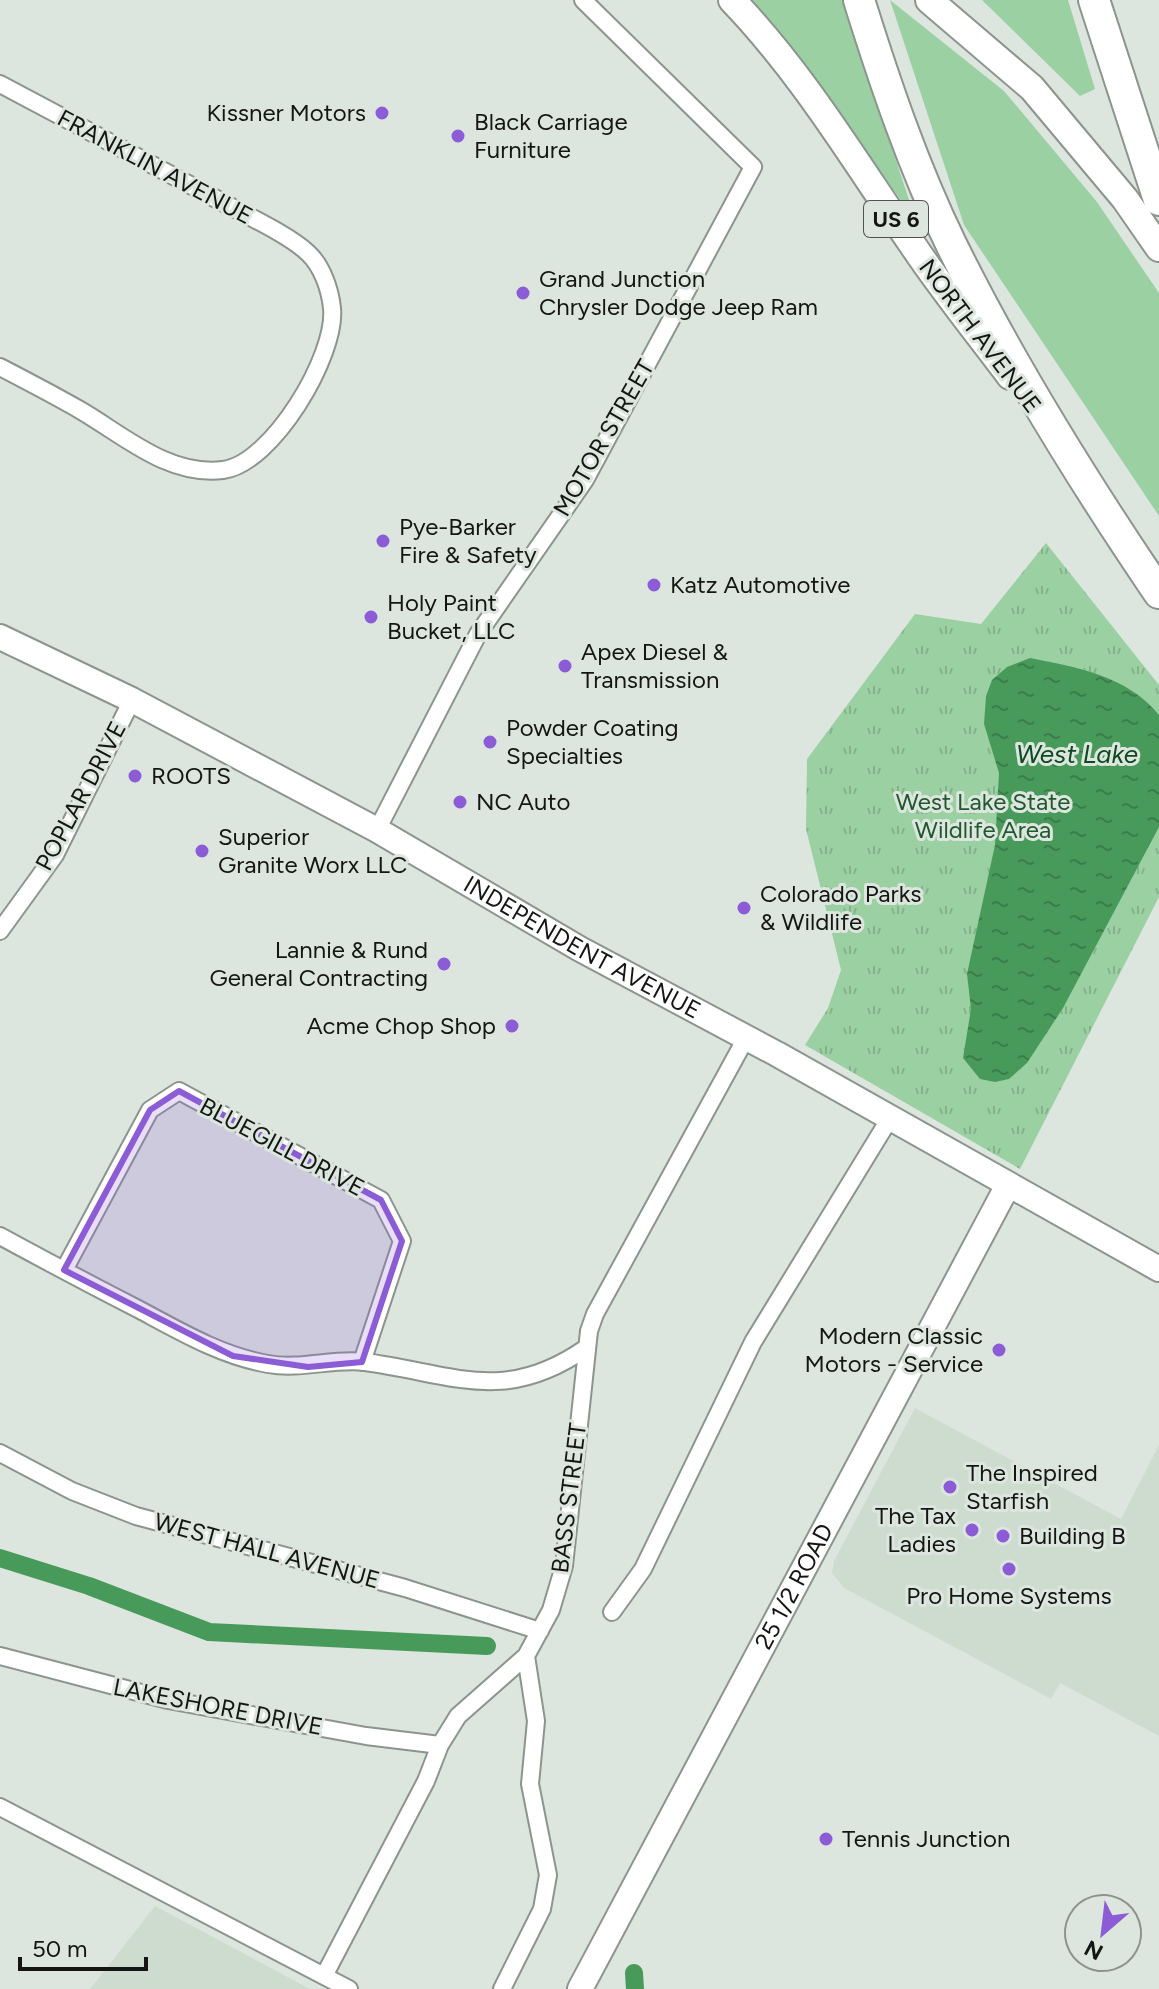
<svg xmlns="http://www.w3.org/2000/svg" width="1159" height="1989" viewBox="0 0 1159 1989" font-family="Figtree,sans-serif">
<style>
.built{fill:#cddccf}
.grass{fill:#9bd0a3}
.park{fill:url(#park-tufts)}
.water{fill:url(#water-ripples)}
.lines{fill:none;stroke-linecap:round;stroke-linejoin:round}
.canal{stroke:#489a5a;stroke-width:18}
.street-casing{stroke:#8c958d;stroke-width:20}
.secondary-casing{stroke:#8c958d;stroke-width:28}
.primary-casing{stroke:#8c958d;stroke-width:30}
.highway-casing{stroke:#8c958d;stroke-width:34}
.street{stroke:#fff;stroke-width:16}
.secondary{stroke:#fff;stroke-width:24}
.primary{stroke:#fff;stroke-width:26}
.highway{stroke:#fff;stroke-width:30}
.marked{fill:#8b5cd5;fill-opacity:0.2;stroke:#8b5cd5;stroke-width:6;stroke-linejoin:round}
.poi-dot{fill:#8b5cd5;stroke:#dde6de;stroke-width:3}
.labels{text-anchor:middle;stroke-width:6;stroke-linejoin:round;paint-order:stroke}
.shield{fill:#dde6de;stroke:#505450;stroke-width:2}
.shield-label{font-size:22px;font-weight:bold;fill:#131613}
.poi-label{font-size:24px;fill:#131613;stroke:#dde6de;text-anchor:start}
.street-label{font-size:24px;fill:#131613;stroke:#dde6de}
.park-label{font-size:24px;fill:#20592e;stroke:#dde6de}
.water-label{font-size:26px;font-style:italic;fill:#0e4a20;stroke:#dde6de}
</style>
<defs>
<pattern id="park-tufts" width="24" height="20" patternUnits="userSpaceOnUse" patternTransform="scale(2)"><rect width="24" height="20" fill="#9bd0a3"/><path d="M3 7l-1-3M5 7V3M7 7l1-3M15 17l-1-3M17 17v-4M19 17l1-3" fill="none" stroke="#85b28b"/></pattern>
<pattern id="water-ripples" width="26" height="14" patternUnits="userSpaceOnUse" patternTransform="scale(2)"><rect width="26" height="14" fill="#489a5a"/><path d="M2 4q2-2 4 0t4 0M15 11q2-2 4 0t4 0" fill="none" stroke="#3b7d49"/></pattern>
</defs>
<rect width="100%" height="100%" fill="#dde6de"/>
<path class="built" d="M 915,1408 L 1121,1519 L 1159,1445 L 1159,1736 L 1060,1683 L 1051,1699 L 844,1588 L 832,1573 L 834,1561 Z
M 155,1906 L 310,1989 L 90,1989 Z"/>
<path class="grass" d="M 746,0 L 843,0 L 916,221 L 822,91 Z
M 890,0 L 1004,91 L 1097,202 L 1159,293 L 1159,516 L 964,225 Z
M 982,0 L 1068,0 L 1095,89 L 1080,96 Z"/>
<path class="park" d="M 1046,543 L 1159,685 L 1159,897 L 1020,1169 L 805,1045 L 828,1008 L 841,970 L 806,829 L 807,759 L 915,614 L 981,624 Z"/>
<path class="water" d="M 1030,658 C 1076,667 1128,676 1159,715 L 1159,827 L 1063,1008 L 1027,1063 L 1009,1079 L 995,1082 L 980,1079 L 963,1058 L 971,1009 L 967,974 L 995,845 L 999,773 L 984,724 L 986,696 L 992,680 L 1007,667 Z"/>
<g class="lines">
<path class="canal" d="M 0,1558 L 89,1586 L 209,1632 L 487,1646
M 634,1973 L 635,1989"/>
<g class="street-casing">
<path id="street" d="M 0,84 C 70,121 139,158 209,195 C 235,210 287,233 308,253 C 322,266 330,289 332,308 C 337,355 272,464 223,470 C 169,477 123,435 80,410 C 54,395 27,381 0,367
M 377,830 L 478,634 L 585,480 L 753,167 L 583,0
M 0,931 L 55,855 L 132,700
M 0,1236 C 46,1261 93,1286 140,1310 C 181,1332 222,1356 268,1364 C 301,1370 333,1358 365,1362 C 454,1374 504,1405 586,1348
M 64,1270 L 150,1110 L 179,1091 L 381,1200 L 402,1241 L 362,1362
M 0,1453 L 72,1491 L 136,1516 L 405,1588 L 540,1631
M 612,1612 L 643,1569 L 753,1342 L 890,1118
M 0,1656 L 168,1700 L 366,1736 L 440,1745
M 0,1807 L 349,1989
M 324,1976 L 426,1781 L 440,1745 L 458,1716 L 526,1656 L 551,1610 L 564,1566 L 589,1331 L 595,1314 L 746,1038
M 502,1989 L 542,1909 L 548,1875 L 530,1784 L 536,1721 L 526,1656"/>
</g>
<g class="secondary-casing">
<g id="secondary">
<path id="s1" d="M 0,637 L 132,700 L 377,830 L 580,949 L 777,1054 L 1159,1269"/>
<path id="s2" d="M 580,1989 L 1008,1185"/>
</g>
</g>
<g class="primary-casing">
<path id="primary" d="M 732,0 C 803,74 854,160 912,244 C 942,289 977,332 1010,376
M 929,0 L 1032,88 L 1125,199 L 1159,248"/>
</g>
<g class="highway-casing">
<path id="highway" d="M 859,0 C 885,83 913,166 951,244 C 1011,366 1083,481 1159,593
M 1094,0 L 1159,200"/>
</g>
<use href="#street" class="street"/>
<use href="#secondary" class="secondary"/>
<use href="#primary" class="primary"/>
<use href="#highway" class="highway"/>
</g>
<path class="marked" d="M 179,1091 L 381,1200 L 402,1241 L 362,1362 L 308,1367 L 233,1356 L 64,1270 L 150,1110 Z"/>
<g class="poi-dot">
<circle cx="382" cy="113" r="8"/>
<circle cx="458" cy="136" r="8"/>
<circle cx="523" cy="293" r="8"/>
<circle cx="383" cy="541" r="8"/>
<circle cx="654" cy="585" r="8"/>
<circle cx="371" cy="617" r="8"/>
<circle cx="565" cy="666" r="8"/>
<circle cx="490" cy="742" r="8"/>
<circle cx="135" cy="776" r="8"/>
<circle cx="460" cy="802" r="8"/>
<circle cx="202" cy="851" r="8"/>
<circle cx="744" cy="908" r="8"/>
<circle cx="444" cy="964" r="8"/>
<circle cx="512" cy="1026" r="8"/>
<circle cx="999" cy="1350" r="8"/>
<circle cx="950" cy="1487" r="8"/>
<circle cx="972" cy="1530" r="8"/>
<circle cx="1003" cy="1536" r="8"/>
<circle cx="1009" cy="1569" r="8"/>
<circle cx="826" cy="1839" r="8"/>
</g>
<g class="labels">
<rect class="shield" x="864" y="201" width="64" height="36" rx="6"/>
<g class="shield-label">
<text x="896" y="227">US 6</text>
</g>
<g class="poi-label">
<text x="366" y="121" text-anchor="end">Kissner Motors</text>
<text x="474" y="130">Black Carriage<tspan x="474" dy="28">Furniture</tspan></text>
<text x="539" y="287">Grand Junction<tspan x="539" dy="28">Chrysler Dodge Jeep Ram</tspan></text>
<text x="399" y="535">Pye-Barker<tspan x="399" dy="28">Fire &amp; Safety</tspan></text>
<text x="670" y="593">Katz Automotive</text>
<text x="387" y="611">Holy Paint<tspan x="387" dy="28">Bucket, LLC</tspan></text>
<text x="581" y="660">Apex Diesel &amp;<tspan x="581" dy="28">Transmission</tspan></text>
<text x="506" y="736">Powder Coating<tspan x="506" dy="28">Specialties</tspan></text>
<text x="151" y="784">ROOTS</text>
<text x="476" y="810">NC Auto</text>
<text x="218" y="845">Superior<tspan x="218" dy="28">Granite Worx LLC</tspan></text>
<text x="760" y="902">Colorado Parks<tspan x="760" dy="28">&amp; Wildlife</tspan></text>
<text x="428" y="958" text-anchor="end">Lannie &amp; Rund<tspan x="428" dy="28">General Contracting</tspan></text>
<text x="496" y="1034" text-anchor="end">Acme Chop Shop</text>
<text x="983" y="1344" text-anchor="end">Modern Classic<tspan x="983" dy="28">Motors - Service</tspan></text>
<text x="966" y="1481">The Inspired<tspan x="966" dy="28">Starfish</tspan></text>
<text x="956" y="1524" text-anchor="end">The Tax<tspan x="956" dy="28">Ladies</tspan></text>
<text x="1019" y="1544">Building B</text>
<text x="1009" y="1604" text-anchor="middle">Pro Home Systems</text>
<text x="842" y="1847">Tennis Junction</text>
</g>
<g class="street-label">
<text transform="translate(155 167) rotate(28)" y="8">FRANKLIN AVENUE</text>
<text transform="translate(980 336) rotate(53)" y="8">NORTH AVENUE</text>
<text transform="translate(604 438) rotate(-60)" y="8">MOTOR STREET</text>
<text transform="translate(81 796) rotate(-62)" y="8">POPLAR DRIVE</text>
<text dy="8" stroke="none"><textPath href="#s1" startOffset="660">INDEPENDENT AVENUE</textPath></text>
<text transform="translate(282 1147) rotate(28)" y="8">BLUEGILL DRIVE</text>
<text transform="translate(569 1498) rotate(-83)" y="8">BASS STREET</text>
<text transform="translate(267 1551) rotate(15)" y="8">WEST HALL AVENUE</text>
<text dy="8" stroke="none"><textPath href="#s2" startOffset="456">25 1/2 ROAD</textPath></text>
<text transform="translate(218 1707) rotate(11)" y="8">LAKESHORE DRIVE</text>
</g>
<g class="park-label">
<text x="983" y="810">West Lake State<tspan x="983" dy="28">Wildlife Area</tspan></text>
</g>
<g class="water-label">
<text x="1077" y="763">West Lake</text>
</g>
</g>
<g transform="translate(1103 1933) rotate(208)"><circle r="38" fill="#dde6de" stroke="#8c938d" stroke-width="2"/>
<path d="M0-6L14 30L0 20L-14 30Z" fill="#8b5cd5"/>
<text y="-12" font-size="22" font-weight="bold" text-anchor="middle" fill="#131613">N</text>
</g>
<path d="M20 1957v12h126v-12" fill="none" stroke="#131613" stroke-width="4"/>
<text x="32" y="1957" font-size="24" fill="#131613" stroke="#dde6de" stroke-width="6" paint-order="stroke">50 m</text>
</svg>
